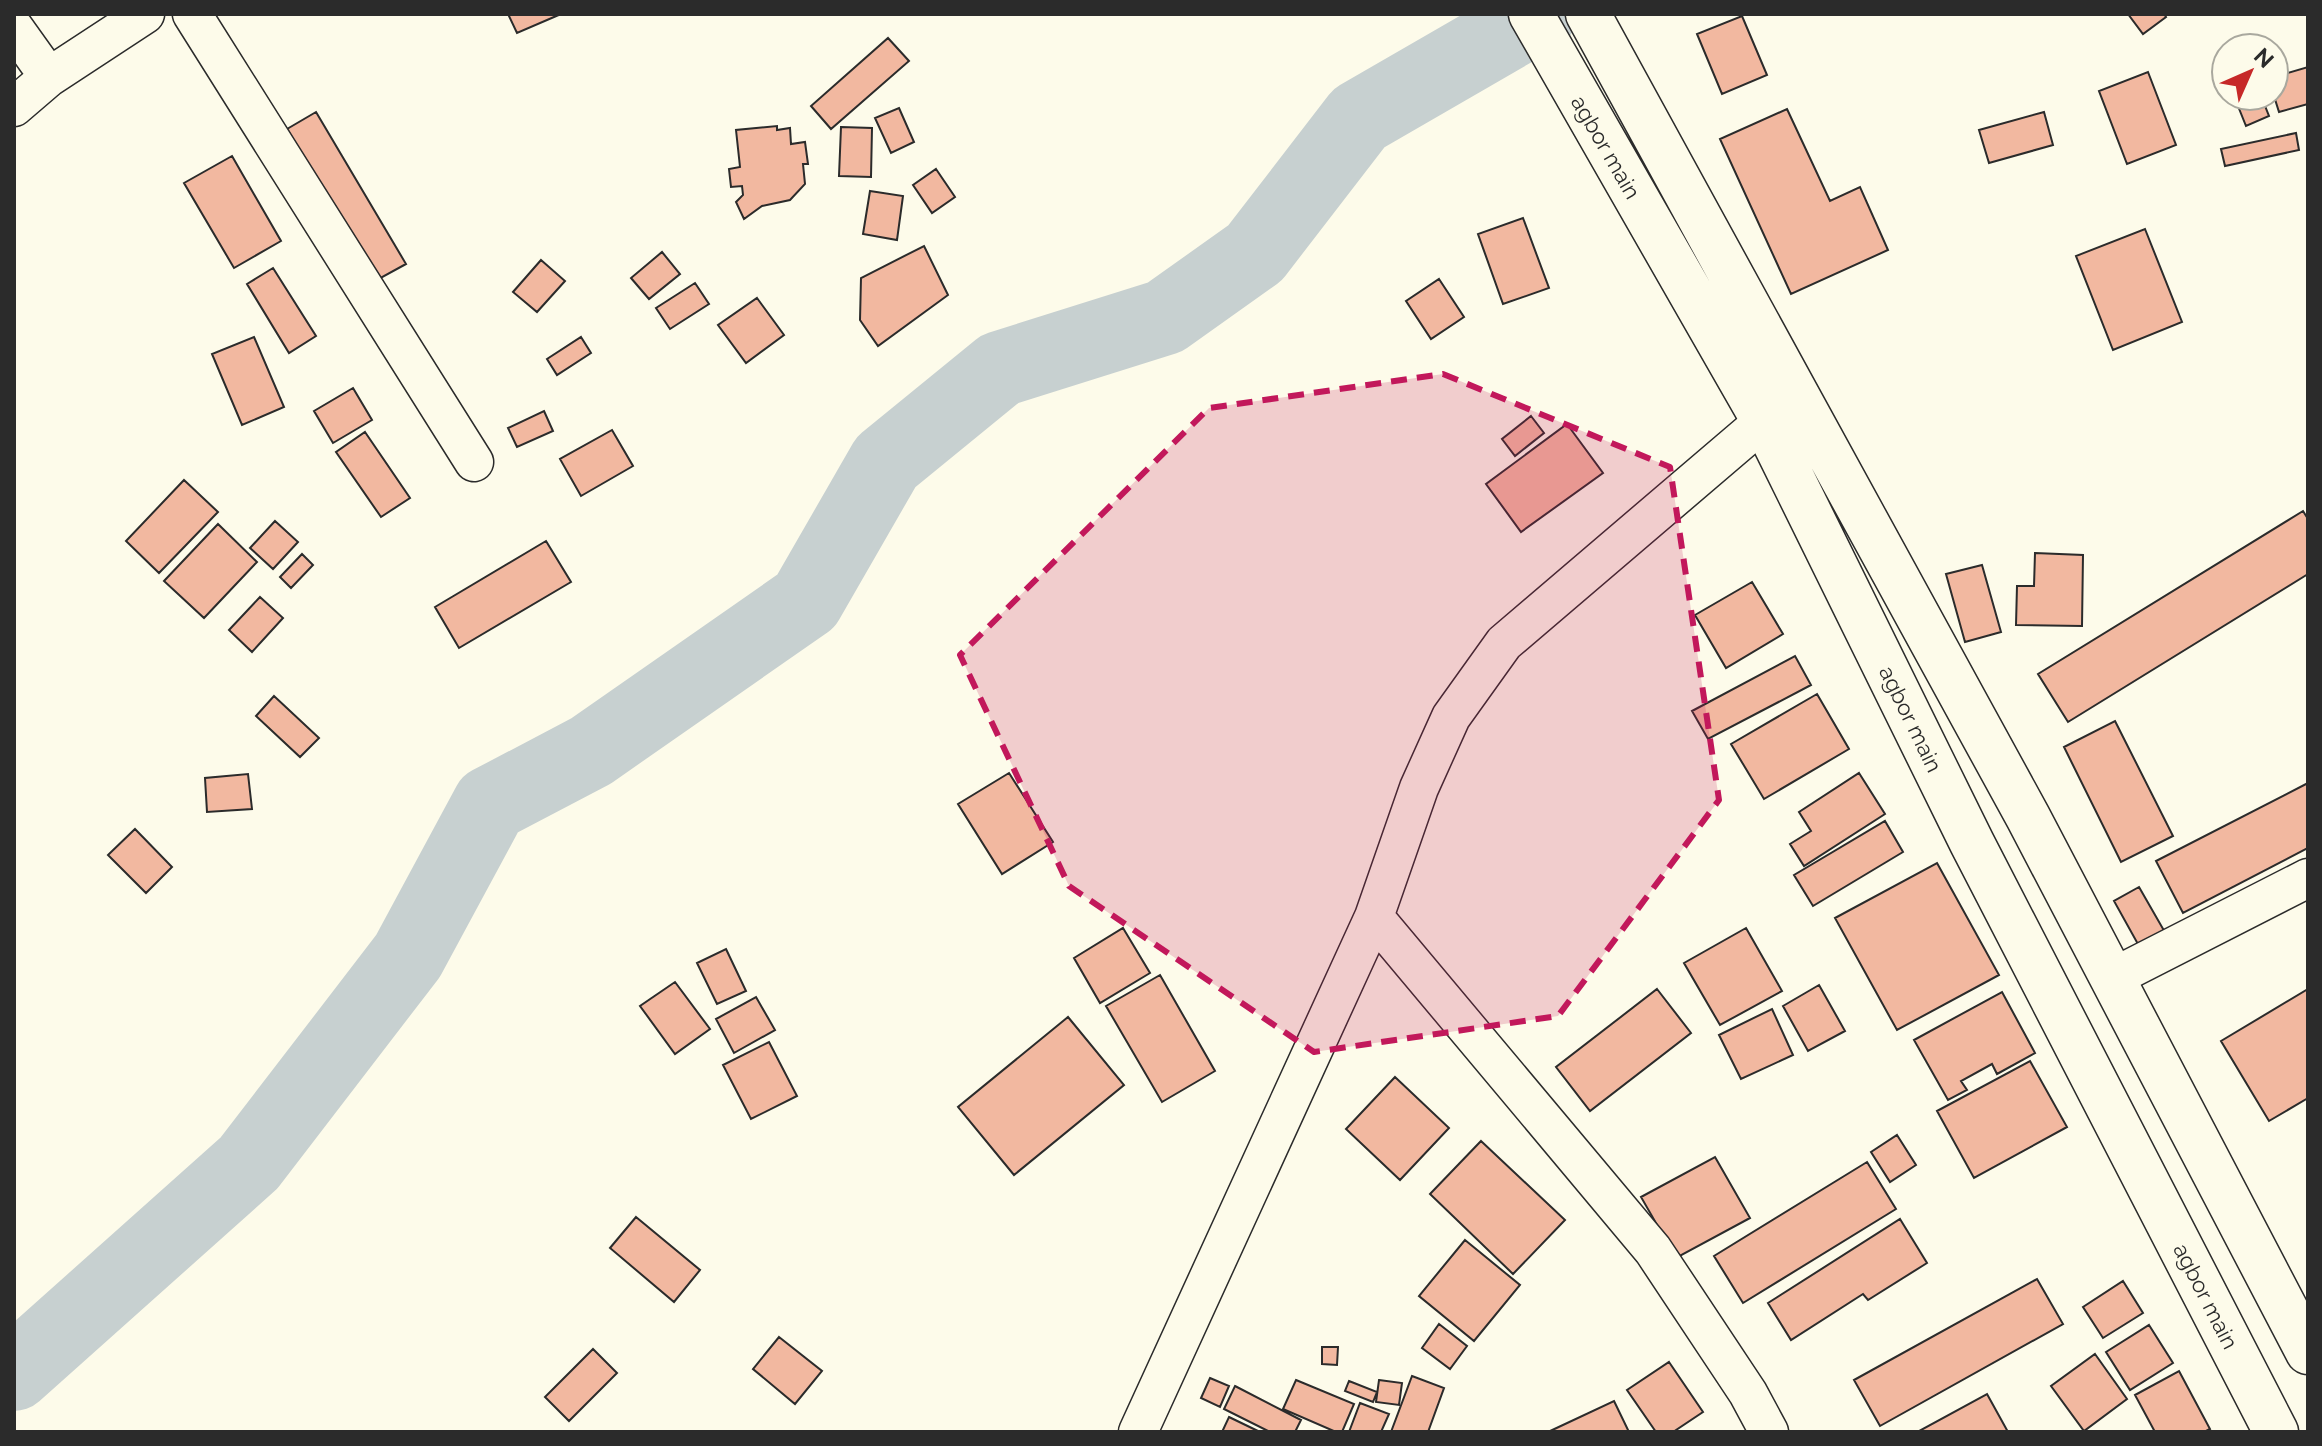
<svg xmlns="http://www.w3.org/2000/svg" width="2322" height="1446" viewBox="0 0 2322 1446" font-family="Raleway,sans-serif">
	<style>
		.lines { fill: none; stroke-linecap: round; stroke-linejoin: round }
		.river { stroke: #c7d0d0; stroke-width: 76 }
		.building { fill: #f2b8a0; stroke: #2b2b2b; stroke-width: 2 }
		.street-casing { stroke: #2b2b2b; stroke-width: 41 }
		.secondary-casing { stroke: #2b2b2b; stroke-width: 47 }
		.street { stroke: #fdfbea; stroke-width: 38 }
		.secondary { stroke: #fdfbea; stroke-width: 44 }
		.marked { fill: #c2185b; fill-opacity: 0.2; stroke: #c2185b; stroke-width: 6; stroke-dasharray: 16 10; stroke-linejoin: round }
		.labels { text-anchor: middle; stroke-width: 6; stroke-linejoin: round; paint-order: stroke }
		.street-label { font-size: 22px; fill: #2b2b2b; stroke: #fdfbea }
	</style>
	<rect width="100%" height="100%" fill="#fdfbea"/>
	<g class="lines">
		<path class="river" d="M 14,1373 L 249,1163 L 408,956 L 490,804 L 591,751 L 806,601 L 886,462 L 1000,369 L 1165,317 L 1255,253 L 1359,118 L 1539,14"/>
	</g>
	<path class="building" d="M 508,14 L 561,14 L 517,33 Z
		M 2128,14 L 2164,14 L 2166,17 L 2143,34 Z
		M 1742,16 L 1767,75 L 1722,94 L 1697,34 Z
		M 888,38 L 909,61 L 831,129 L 811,106 Z
		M 2308,67 L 2308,104 L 2279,112 L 2274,96 L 2274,77 Z
		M 2148,72 L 2176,145 L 2127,164 L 2099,91 Z
		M 2234,96 L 2261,96 L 2269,116 L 2246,126 Z
		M 899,108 L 914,142 L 891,153 L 875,118 Z
		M 1787,109 L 1830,201 L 1860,187 L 1888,250 L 1791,294 L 1720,139 Z
		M 316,112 L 406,264 L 377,280 L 287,129 Z
		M 2044,112 L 2053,145 L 1989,163 L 1979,130 Z
		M 777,126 L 777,130 L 790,128 L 791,144 L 805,142 L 808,164 L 803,164 L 805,184 L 790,200 L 762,206 L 744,219 L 736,202 L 743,195 L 742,186 L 731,187 L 729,169 L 740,167 L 736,130 Z
		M 841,127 L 872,128 L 871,177 L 839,176 Z
		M 2296,133 L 2299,150 L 2225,166 L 2221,149 Z
		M 232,156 L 281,241 L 234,268 L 184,183 Z
		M 936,169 L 955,197 L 932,213 L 913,185 Z
		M 870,191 L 903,196 L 897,240 L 863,234 Z
		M 1523,218 L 1549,288 L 1503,304 L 1478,234 Z
		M 2145,229 L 2182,322 L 2113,350 L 2076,256 Z
		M 924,246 L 948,295 L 878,346 L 860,320 L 861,278 Z
		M 662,252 L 680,274 L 649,299 L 631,278 Z
		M 541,260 L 565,281 L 537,312 L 513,292 Z
		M 273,268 L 316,336 L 289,353 L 247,284 Z
		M 1439,279 L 1464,317 L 1431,339 L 1406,301 Z
		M 695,283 L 709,304 L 670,329 L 656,308 Z
		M 757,298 L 784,335 L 746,363 L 718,325 Z
		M 254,337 L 284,407 L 242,425 L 212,354 Z
		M 581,337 L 591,353 L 557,375 L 547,359 Z
		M 353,388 L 372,420 L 333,443 L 314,411 Z
		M 544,411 L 553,431 L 517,447 L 508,428 Z
		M 1531,416 L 1544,433 L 1515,456 L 1502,439 Z
		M 1567,424 L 1603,473 L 1521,532 L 1486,484 Z
		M 612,430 L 633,466 L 581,496 L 560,459 Z
		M 365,432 L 410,498 L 381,517 L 336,452 Z
		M 184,480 L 218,512 L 159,573 L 126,541 Z
		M 2303,511 L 2308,519 L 2308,574 L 2068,722 L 2038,674 Z
		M 275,521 L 298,542 L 273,569 L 250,548 Z
		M 218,524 L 257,562 L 204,618 L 164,581 Z
		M 546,541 L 571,582 L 459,648 L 435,607 Z
		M 2035,553 L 2083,555 L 2082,626 L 2016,625 L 2017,586 L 2034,586 Z
		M 302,554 L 313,565 L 291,588 L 280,577 Z
		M 1982,565 L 2001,632 L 1965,642 L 1946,574 Z
		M 1752,582 L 1783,634 L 1726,668 L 1695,615 Z
		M 260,597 L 283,618 L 252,652 L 229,630 Z
		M 1795,656 L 1811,685 L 1708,739 L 1692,711 Z
		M 1817,694 L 1849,749 L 1764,799 L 1731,744 Z
		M 274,696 L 319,738 L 300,757 L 256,716 Z
		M 2115,721 L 2173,836 L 2121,862 L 2064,747 Z
		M 1009,773 L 1053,842 L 1002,874 L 958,804 Z
		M 1859,773 L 1885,814 L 1804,866 L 1790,844 L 1811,831 L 1799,812 Z
		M 248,774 L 252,809 L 207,812 L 205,778 Z
		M 2308,783 L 2308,848 L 2183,913 L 2156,861 Z
		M 1885,821 L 1903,852 L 1813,906 L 1794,875 Z
		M 135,829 L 172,867 L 146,893 L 108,855 Z
		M 1937,863 L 1999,975 L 1897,1030 L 1835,918 Z
		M 2139,887 L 2170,941 L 2144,955 L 2114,901 Z
		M 1123,928 L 1150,973 L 1100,1003 L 1074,958 Z
		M 1746,928 L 1782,991 L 1720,1025 L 1684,963 Z
		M 726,949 L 746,991 L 717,1004 L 697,963 Z
		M 1160,975 L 1215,1071 L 1162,1102 L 1106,1006 Z
		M 675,982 L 710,1029 L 675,1054 L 640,1006 Z
		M 1819,985 L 1845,1031 L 1808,1051 L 1783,1006 Z
		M 1657,989 L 1691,1033 L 1590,1111 L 1556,1067 Z
		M 2308,989 L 2308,1098 L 2269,1121 L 2221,1041 Z
		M 2002,992 L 2035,1053 L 1997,1074 L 1992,1064 L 1961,1081 L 1967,1090 L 1948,1100 L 1914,1040 Z
		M 756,997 L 775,1030 L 734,1053 L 716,1019 Z
		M 1772,1009 L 1793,1055 L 1741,1079 L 1719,1035 Z
		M 1068,1017 L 1124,1085 L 1014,1175 L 958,1107 Z
		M 769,1042 L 797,1096 L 751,1119 L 723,1065 Z
		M 2030,1061 L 2067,1127 L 1974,1178 L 1937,1111 Z
		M 1395,1077 L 1449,1128 L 1400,1180 L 1346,1129 Z
		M 1897,1135 L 1916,1165 L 1890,1182 L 1871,1152 Z
		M 1481,1141 L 1565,1220 L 1513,1274 L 1430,1194 Z
		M 1715,1157 L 1750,1218 L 1676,1258 L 1641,1197 Z
		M 1867,1162 L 1896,1209 L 1743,1303 L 1714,1256 Z
		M 636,1217 L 700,1270 L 674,1302 L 610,1248 Z
		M 1900,1219 L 1927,1263 L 1868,1300 L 1863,1294 L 1791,1340 L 1768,1303 Z
		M 1465,1240 L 1520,1285 L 1474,1341 L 1419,1296 Z
		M 2037,1279 L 2063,1324 L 1880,1426 L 1854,1380 Z
		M 2123,1281 L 2143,1313 L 2103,1338 L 2083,1307 Z
		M 1439,1324 L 1467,1346 L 1450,1369 L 1422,1348 Z
		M 2149,1325 L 2173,1363 L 2130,1390 L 2106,1352 Z
		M 779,1337 L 822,1371 L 795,1404 L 753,1369 Z
		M 1322,1347 L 1338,1347 L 1337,1365 L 1322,1364 Z
		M 593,1349 L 617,1373 L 569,1421 L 545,1397 Z
		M 2095,1354 L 2127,1399 L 2084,1431 L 2051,1386 Z
		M 1669,1362 L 1703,1412 L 1673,1432 L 1656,1432 L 1627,1390 Z
		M 2179,1371 L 2210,1429 L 2204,1432 L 2155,1432 L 2135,1395 Z
		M 1412,1376 L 1444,1388 L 1428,1432 L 1391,1432 Z
		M 1210,1378 L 1229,1386 L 1220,1407 L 1201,1398 Z
		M 1296,1380 L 1354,1404 L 1342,1432 L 1336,1432 L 1283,1409 Z
		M 1379,1380 L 1402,1383 L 1399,1405 L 1376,1402 Z
		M 1349,1381 L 1377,1392 L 1373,1402 L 1345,1391 Z
		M 1235,1386 L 1301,1420 L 1295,1432 L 1270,1432 L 1224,1409 Z
		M 1987,1394 L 2008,1432 L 1919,1431 Z
		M 1614,1401 L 1629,1432 L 1548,1432 Z
		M 1360,1403 L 1389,1414 L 1381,1432 L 1349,1432 Z
		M 1229,1417 L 1260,1432 L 1222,1432 Z"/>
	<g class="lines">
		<defs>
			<path id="street" d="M 192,14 L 474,462
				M 14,28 L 49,77
				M 14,107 L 49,77 L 145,14
				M 1374,917 L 1653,1250 L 1748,1393 L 1769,1432
				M 2112,978 L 2308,878
				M 1138,1432 L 1374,917 L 1419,788 L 1451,717 L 1504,643 L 1764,421"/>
			<path id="secondary" d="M 1531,14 L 1764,421 L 1972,843 L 2276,1432
				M 1588,14 L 2028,817 L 2308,1352"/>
		</defs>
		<use href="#street" class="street-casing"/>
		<use href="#secondary" class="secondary-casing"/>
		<use href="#street" class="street"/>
		<use href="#secondary" class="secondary"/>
	</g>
	<path class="marked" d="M 1443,374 L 1670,467 L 1719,800 L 1558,1016 L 1314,1052 L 1069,886 L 960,655 L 1209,408 Z"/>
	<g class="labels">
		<g class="street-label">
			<text transform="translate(1606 147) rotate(60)" y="8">agbor main</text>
			<text transform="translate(1911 719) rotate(64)" y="8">agbor main</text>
			<text transform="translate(2206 1296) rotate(63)" y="8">agbor main</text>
		</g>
	</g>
	<rect width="2322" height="1446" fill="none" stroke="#2b2b2b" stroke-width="32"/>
	<g transform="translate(2250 72) rotate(45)"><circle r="38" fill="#fdfbea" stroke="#a9a89e" stroke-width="2"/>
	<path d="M0-6L14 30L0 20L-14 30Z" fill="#c62828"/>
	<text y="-12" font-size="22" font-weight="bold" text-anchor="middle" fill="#2b2b2b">N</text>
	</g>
</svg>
